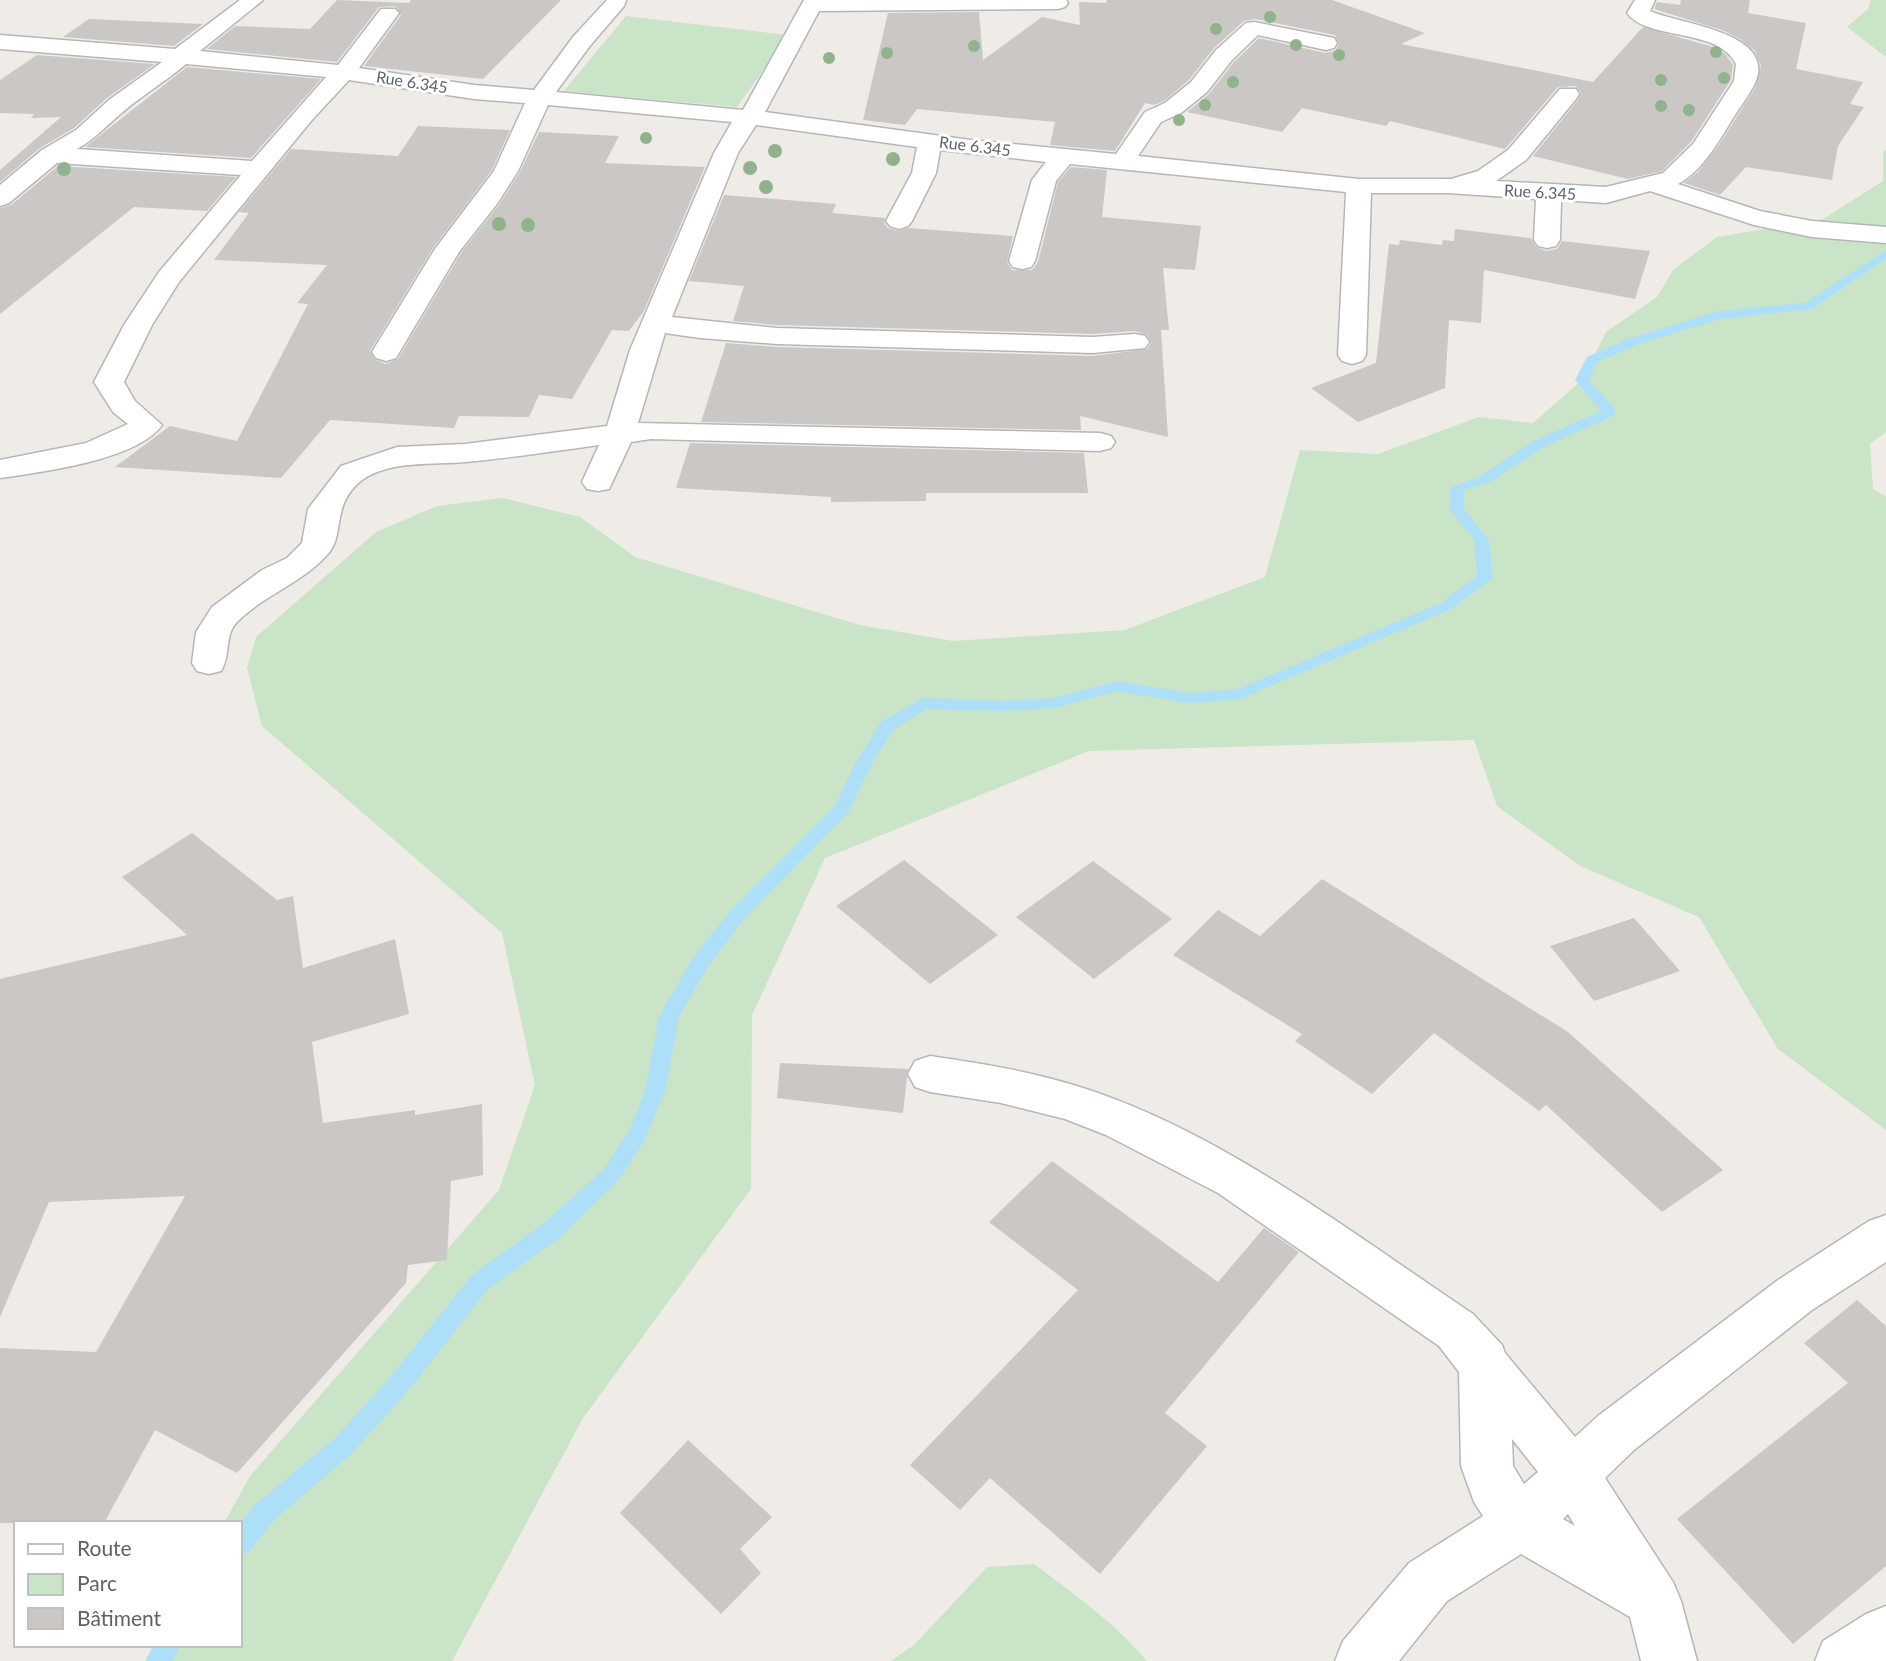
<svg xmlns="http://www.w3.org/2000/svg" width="1886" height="1661" viewBox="0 0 1886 1661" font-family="Lato,sans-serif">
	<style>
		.green { fill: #c9e4c6 }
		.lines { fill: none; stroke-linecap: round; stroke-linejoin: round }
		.stream { fill: #aedff8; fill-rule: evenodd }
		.building { fill: #cbc7c4 }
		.street-casing { stroke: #b4b7ba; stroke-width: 3 }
		.street { fill: #fff; fill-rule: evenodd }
		.tree { fill: #8fb38a }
		.labels { text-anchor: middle; stroke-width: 6; stroke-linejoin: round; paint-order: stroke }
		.far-street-label { font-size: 16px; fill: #5e6266; stroke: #fff }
	</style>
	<rect width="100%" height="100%" fill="#efece7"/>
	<path class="green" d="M 1871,0 L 1886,0 L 1886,57 L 1847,27 L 1868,9 Z
		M 626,16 L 788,35 L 737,107 L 564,91 Z
		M 1886,149 L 1886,432 L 1870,444 L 1873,489 L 1886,497 L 1886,1130 L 1778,1049 L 1699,917 L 1580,866 L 1497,806 L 1474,740 L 1089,751 L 825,858 L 752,1015 L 751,1189 L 583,1418 L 452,1661 L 145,1661 L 154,1645 L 240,1645 L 240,1523 L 224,1523 L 250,1476 L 499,1190 L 535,1085 L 502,933 L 262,726 L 247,668 L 256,637 L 376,532 L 437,506 L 503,498 L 580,517 L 635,557 L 860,625 L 953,641 L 1125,630 L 1265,577 L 1300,450 L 1378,454 L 1479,417 L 1533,423 L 1582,380 L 1606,332 L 1657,297 L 1673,270 L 1717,237 L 1823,219 L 1883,181 L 1883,152 Z
		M 1034,1564 C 1074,1594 1115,1623 1147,1661 L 891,1661 L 914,1645 L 987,1567 Z"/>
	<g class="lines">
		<path class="stream" d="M 1886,250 L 1886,259 L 1812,309 L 1720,319 L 1637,345 L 1597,362 L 1589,380 L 1615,409 L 1615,415 L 1546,446 L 1490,482 L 1464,490 L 1464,509 L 1489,540 L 1493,578 L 1451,609 L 1240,699 L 1188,703 L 1117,691 L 1055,708 L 1007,711 L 926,709 L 893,730 L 871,765 L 848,813 L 743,920 L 707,968 L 679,1017 L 665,1092 L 643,1143 L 618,1181 L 559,1238 L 488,1289 L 409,1390 L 350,1455 L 273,1521 L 249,1552 L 240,1555 L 240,1524 L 255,1505 L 334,1439 L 393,1374 L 472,1275 L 543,1224 L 604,1169 L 628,1133 L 645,1092 L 659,1016 L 693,958 L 731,910 L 835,806 L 855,764 L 881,722 L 923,698 L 1007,701 L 1055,698 L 1117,681 L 1188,693 L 1238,689 L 1441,603 L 1477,576 L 1474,540 L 1450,510 L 1450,488 L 1480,476 L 1536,440 L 1601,411 L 1575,380 L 1587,357 L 1627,339 L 1719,311 L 1805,303 Z
			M 153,1645 L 180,1645 L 172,1661 L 146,1661 Z"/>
	</g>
	<path class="building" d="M 337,0 L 409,3 L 411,0 L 561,0 L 483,79 L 364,66 L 401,15 L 395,6 L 379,7 L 337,62 L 207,49 L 235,26 L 310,29 Z
		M 1107,0 L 1332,0 L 1425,33 L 1401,44 L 1593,82 L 1643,27 L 1713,47 L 1725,54 L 1733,65 L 1731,80 L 1691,142 L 1662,171 L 1628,179 L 1533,156 L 1578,100 L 1581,93 L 1576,86 L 1558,87 L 1505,149 L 1390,121 L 1386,126 L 1302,108 L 1282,132 L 1187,112 L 1209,94 L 1234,62 L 1259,38 L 1325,53 L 1335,51 L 1339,44 L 1335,35 L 1255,19 L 1244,21 L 1214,48 L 1189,80 L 1164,101 L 1154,105 L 1145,103 L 1115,151 L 1050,145 L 1055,122 L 917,109 L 905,125 L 863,120 L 888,13 L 979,12 L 983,60 L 1042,17 L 1080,25 L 1079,2 L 1106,3 Z
		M 1681,0 L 1750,0 L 1748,13 L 1806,23 L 1796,69 L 1863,82 L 1850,104 L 1864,107 L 1838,146 L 1832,180 L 1746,167 L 1720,195 L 1684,183 L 1698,172 L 1719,145 L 1755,88 L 1761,66 L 1755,51 L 1740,39 L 1722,30 L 1654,9 L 1657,2 L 1680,5 Z
		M 89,19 L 203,24 L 174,46 L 63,37 Z
		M 37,55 L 155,64 L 107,98 L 74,128 L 40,148 L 0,182 L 0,170 L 61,117 L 31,118 L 34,114 L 0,113 L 0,80 Z
		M 187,67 L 321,79 L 251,158 L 85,147 Z
		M 418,126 L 510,130 L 492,170 L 433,248 L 370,351 L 374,359 L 385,364 L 398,359 L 461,253 L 499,205 L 520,172 L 539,132 L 619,136 L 605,163 L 705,167 L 644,311 L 629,331 L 612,330 L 572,399 L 539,395 L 529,417 L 459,416 L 454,428 L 330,420 L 281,478 L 115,467 L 170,426 L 237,441 L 308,304 L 297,303 L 327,265 L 214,260 L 249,213 L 239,212 L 291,149 L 398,156 Z
		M 58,166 L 236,177 L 207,211 L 134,207 L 0,314 L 0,208 L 11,205 Z
		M 1071,167 L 1107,170 L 1102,217 L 1201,226 L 1195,270 L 1163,268 L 1169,330 L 1161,330 L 1168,437 L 1080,416 L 1081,430 L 701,422 L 726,343 L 777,347 L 1093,356 L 1147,349 L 1151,343 L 1147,335 L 1135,331 L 1093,334 L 777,325 L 733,321 L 744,286 L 689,281 L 724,195 L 836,204 L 832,213 L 885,218 L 884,223 L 888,228 L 898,231 L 909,228 L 1013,236 L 1007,262 L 1012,270 L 1032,270 L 1038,262 L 1058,182 Z
		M 1455,229 L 1531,238 L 1536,247 L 1546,251 L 1557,249 L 1562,241 L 1650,251 L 1635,299 L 1484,270 L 1481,323 L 1449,320 L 1445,388 L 1358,422 L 1311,388 L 1376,363 L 1389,244 L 1399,245 L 1400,240 L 1442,245 L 1443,240 L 1454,241 Z
		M 690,443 L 1084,453 L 1088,493 L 926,493 L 926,501 L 831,502 L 831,497 L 676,488 Z
		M 192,833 L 277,900 L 293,896 L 303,968 L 395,939 L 409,1014 L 312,1042 L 323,1123 L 415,1110 L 415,1115 L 482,1104 L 483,1175 L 451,1181 L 447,1260 L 408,1265 L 406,1283 L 237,1473 L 155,1430 L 104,1523 L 0,1523 L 0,1348 L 96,1352 L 185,1196 L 49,1202 L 0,1317 L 0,979 L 187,935 L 122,877 Z
		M 904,860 L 998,935 L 930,984 L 836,906 Z
		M 1093,861 L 1172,919 L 1094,979 L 1016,917 Z
		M 1322,879 L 1568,1032 L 1723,1170 L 1662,1212 L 1546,1105 L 1539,1111 L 1434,1033 L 1372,1094 L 1295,1041 L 1302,1034 L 1173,955 L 1218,910 L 1260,936 Z
		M 1634,918 L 1680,971 L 1594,1001 L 1550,946 Z
		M 780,1063 L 908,1069 L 903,1113 L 777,1098 Z
		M 1052,1161 L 1218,1282 L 1264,1228 L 1299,1252 L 1165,1413 L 1207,1446 L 1100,1574 L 990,1478 L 960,1510 L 910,1465 L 1078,1290 L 989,1222 Z
		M 1857,1300 L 1886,1326 L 1886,1566 L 1793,1644 L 1677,1519 L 1848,1383 L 1804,1343 Z
		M 688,1440 L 772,1517 L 740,1549 L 761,1573 L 721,1614 L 620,1513 Z"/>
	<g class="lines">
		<defs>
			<path id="street" d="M 240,0 L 263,0 L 200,51 L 338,65 L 381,9 L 395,9 L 399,13 L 359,68 L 474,85 L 534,90 L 573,37 L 607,0 L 626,0 L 624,6 L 589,47 L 556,92 L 743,110 L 804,0 L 1066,0 L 1068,3 L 1065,7 L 1058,9 L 819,11 L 765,112 L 971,140 L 1116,154 L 1145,112 L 1165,103 L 1191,82 L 1216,50 L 1246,23 L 1254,22 L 1334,38 L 1337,43 L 1334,48 L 1326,50 L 1258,35 L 1232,60 L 1207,92 L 1181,113 L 1161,122 L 1138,156 L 1359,179 L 1451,179 L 1478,171 L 1508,150 L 1560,89 L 1576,89 L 1579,94 L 1576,99 L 1526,160 L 1496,181 L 1606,187 L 1663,173 L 1693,144 L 1734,81 L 1736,64 C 1718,27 1647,41 1627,13 L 1635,0 L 1655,0 L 1650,11 C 1678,24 1778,32 1755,83 C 1750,94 1742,104 1735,115 C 1720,139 1704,170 1678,184 L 1760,211 L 1812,221 L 1886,227 L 1886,243 L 1812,237 L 1754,225 L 1650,191 L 1606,203 L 1561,200 L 1560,240 L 1556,246 L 1547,248 L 1538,246 L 1534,240 L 1536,199 L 1448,193 L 1371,193 L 1366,355 L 1362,361 L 1352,364 L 1342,361 L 1338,355 L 1346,192 L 1070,164 L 1056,181 L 1035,261 L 1031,267 L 1022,269 L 1013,267 L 1009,261 L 1032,180 L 1046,162 L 940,150 L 936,173 L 912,221 L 908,226 L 899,229 L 890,226 L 886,221 L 912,173 L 917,147 L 756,125 L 738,153 L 672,317 L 777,328 L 1093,337 L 1135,334 L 1145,336 L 1149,342 L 1145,348 L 1093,353 L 777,344 L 700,338 L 665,333 L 638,423 L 1100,433 L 1111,436 L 1115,442 L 1111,448 L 1100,451 L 651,439 L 631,442 L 609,489 L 598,491 L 587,489 L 582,482 L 599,445 C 555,451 510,458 466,462 C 434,465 390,460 362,480 C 330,505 346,535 327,555 C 302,583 264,595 237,622 C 224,635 231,656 221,671 L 209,674 L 197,671 L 192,663 L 196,632 L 212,607 L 262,570 L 287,558 L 302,543 L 308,509 L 341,466 L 397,447 L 465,444 L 607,426 L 630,350 L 714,153 L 732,122 L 548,105 L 518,171 L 497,204 L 459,252 L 396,358 L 386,361 L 376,358 L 372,352 L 435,249 L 494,171 L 525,103 L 474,99 L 349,80 L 311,121 L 179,282 L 152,325 L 124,382 L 135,401 L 162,425 C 138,460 41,472 0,478 L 0,460 L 86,443 L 128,424 L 113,412 L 94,382 L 124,325 L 159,272 L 241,175 L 57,163 L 9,203 L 0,206 L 0,185 L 42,150 L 76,130 L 109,100 L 162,62 L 0,49 L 0,35 L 175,49 ZM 186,64 L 326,77 L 252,161 L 77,149 C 95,139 108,124 124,111 C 144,94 166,81 186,64 Z
				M 930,1056 C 977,1063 1024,1070 1070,1084 C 1214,1126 1350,1232 1473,1314 L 1502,1345 L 1505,1353 L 1575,1437 L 1598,1416 L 1778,1280 L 1869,1221 L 1886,1215 L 1886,1262 L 1812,1310 L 1634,1450 L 1605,1478 L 1673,1582 L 1681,1601 L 1697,1661 L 1641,1661 L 1630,1617 L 1521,1554 L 1447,1601 L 1399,1661 L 1335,1661 L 1343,1641 L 1409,1563 L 1483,1516 L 1474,1502 L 1461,1466 L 1459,1372 L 1439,1346 L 1218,1193 L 1106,1135 L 1065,1119 L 1001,1103 L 930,1092 L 915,1087 L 908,1074 L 915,1061 ZM 1512,1439 L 1538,1472 L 1524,1484 L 1513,1466 ZM 1568,1514 L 1575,1526 L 1563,1519 Z
				M 1886,1606 L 1886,1661 L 1815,1661 L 1823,1641 L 1866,1614 Z"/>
		</defs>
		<use href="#street" class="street-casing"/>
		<use href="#street" class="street"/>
	</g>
	<g class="tree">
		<circle cx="1270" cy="17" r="6"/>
		<circle cx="1216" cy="29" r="6"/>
		<circle cx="1296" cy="45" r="6"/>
		<circle cx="974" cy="46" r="6"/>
		<circle cx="1716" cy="52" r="6"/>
		<circle cx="887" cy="53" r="6"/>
		<circle cx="1339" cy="55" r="6"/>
		<circle cx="829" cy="58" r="6"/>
		<circle cx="1724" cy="78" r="6"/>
		<circle cx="1661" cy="80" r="6"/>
		<circle cx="1233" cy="82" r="6"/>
		<circle cx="1205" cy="105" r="6"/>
		<circle cx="1661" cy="106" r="6"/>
		<circle cx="1689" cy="110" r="6"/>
		<circle cx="1179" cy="120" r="6"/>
		<circle cx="646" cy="138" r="6"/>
		<circle cx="775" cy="151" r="7"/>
		<circle cx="893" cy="159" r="7"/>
		<circle cx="750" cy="168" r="7"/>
		<circle cx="64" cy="169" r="7"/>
		<circle cx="766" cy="187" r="7"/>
		<circle cx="499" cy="224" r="7"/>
		<circle cx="528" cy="225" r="7"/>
	</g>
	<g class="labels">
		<g class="far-street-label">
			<text transform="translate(412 82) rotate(9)" y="6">Rue 6.345</text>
			<text transform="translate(975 146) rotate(7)" y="6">Rue 6.345</text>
			<text transform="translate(1540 192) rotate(3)" y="6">Rue 6.345</text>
		</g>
	</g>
	<rect x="14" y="1521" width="228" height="126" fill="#ffffff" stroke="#bfc0c2" stroke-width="2"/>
	<rect x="28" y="1544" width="35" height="10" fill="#ffffff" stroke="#bfc0c2" stroke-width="2"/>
	<text x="77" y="1556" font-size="21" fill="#5e6266">Route</text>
	<rect x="28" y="1574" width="35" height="21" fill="#c9e4c6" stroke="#bfc0c2" stroke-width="2"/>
	<text x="77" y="1591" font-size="21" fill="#5e6266">Parc</text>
	<rect x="28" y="1608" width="35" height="21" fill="#cbc7c4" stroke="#bfc0c2" stroke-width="2"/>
	<text x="77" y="1626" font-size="21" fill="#5e6266">Bâtiment</text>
</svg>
